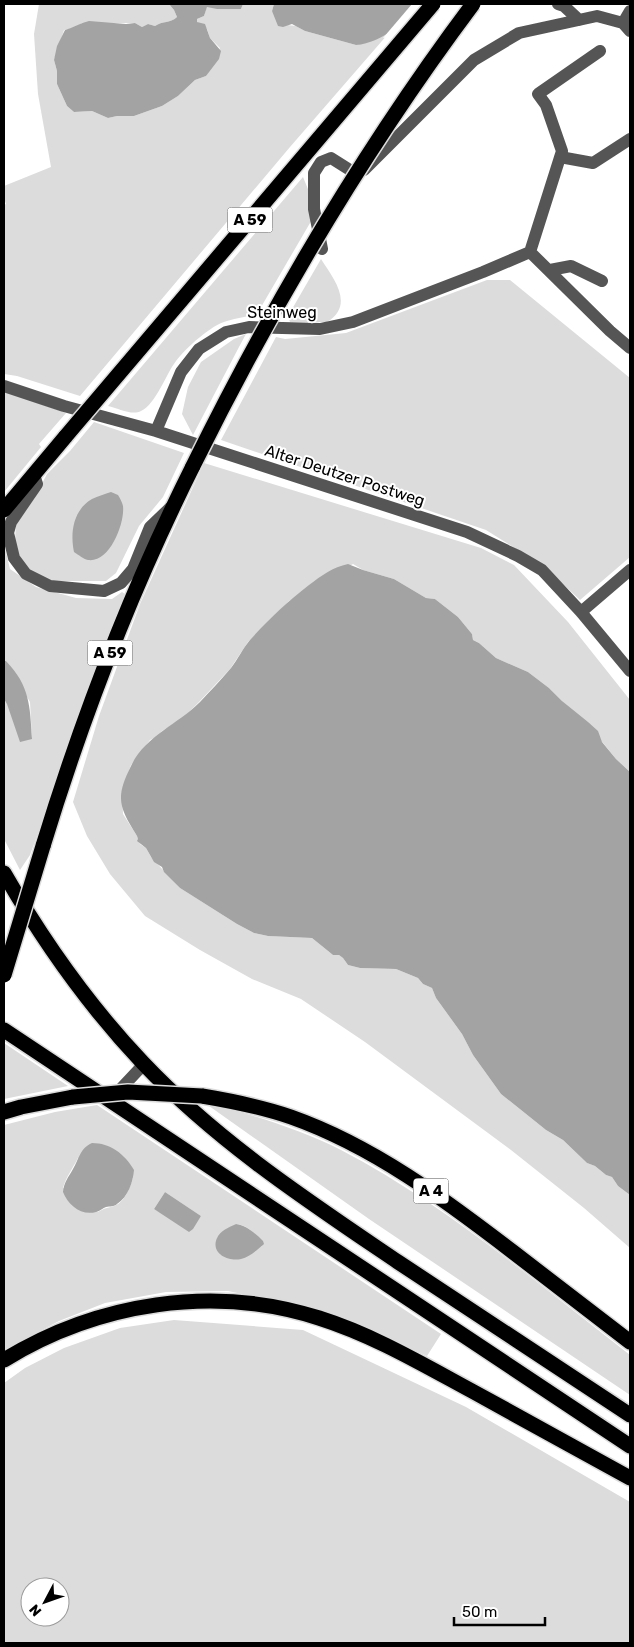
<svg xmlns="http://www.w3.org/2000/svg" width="634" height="1647" viewBox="0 0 634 1647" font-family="Rubik,sans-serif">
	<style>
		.green { fill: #dcdcdc; fill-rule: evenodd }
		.water { fill: #a3a3a3 }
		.pier { fill: #fff }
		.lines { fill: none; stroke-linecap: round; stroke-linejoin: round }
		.highway-casing { stroke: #dbdbdb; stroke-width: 18 }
		.minor { stroke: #555; stroke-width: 12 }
		.highway { stroke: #000; stroke-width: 15 }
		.highway-bridge-casing { stroke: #dbdbdb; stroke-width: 18; stroke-linecap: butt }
		.highway-bridge { stroke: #000; stroke-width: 15 }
		.labels { text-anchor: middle; stroke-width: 4; stroke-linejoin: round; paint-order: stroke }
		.shield { fill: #fff; stroke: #4c4c4c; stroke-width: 1 }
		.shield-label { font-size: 15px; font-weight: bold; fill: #000 }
		.street-label { font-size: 16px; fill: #000; stroke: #fff }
	</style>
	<rect width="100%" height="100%" fill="#fff"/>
	<path class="green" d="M 39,4 L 169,4 L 174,10 L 177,17 C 171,23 162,21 155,26 L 148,24 L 142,27 L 135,23 L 82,23 L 78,27 L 64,30 L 54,60 L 57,71 L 57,84 L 67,106 L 74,112 L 92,111 L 108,118 L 117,116 L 134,116 L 162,106 L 178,96 L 195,80 L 206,76 L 220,48 L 210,38 L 207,29 L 197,22 L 197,19 L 204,16 L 207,6 L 241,9 L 243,4 L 274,4 L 272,11 L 287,25 L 296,26 L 305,31 L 356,45 L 388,34 L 290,147 L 80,396 L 17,376 L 4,374 L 4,205 L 6,204 L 4,198 L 4,186 L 51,167 L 38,94 L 34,34 Z
		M 303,177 L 317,211 L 257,314 C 247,317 237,318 227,321 C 211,325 186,348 176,361 C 166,374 156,404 141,411 C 132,416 118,408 108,406 Z
		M 321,259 C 334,279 355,305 327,322 L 290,322 L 288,316 Z
		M 487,280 L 510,280 L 630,378 L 630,557 L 580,600 L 544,566 L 486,530 L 221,440 L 276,337 L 285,339 L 346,333 Z
		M 246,334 L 239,347 L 193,435 L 182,414 L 188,387 L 201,362 L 234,339 Z
		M 4,391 L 66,413 L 39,444 L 41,447 L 4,492 Z
		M 94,422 L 184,453 L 163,497 L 139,526 L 116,573 L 106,581 L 51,581 L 33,573 L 20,558 L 15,541 L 16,522 L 34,499 L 47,474 L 70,451 Z
		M 204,463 L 481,548 L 514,565 L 568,622 L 630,700 L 630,772 L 616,759 L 604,744 L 549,688 L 528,672 L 496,658 L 479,643 L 473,640 L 472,634 L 458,617 L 435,599 L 426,598 L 394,579 L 363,570 L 353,564 L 289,601 L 248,642 L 230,669 L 199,702 L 183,718 L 162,731 L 158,736 L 150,740 L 131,765 L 122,790 L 123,814 L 137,836 L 140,844 L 146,848 L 151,857 L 180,888 L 237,924 L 254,933 L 268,936 L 312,938 L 333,955 L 339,955 L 343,958 L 348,965 L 360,968 L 396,969 L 418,978 L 423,984 L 432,988 L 436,998 L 462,1034 L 473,1055 L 501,1094 L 546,1130 L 563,1140 L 587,1163 L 595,1166 L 606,1175 L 612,1177 L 618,1186 L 630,1195 L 630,1248 L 584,1208 L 511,1150 L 365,1042 L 301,999 L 252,979 L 200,950 L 145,916 L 110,874 L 87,836 L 73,802 L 99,716 L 140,604 Z
		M 4,544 L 10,569 L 36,587 L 76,598 L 112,599 L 122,592 L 125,594 L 30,855 L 20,870 L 4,839 L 4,699 L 32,738 L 30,702 L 6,661 L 4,661 Z
		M 4,1043 L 68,1086 L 4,1099 Z
		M 202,1101 C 249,1114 297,1128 341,1150 C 446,1205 537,1283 630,1355 L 630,1395 L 369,1219 Z
		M 97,1105 L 441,1334 L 427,1356 L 374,1331 L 285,1303 L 228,1291 L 166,1292 L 105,1303 L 59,1321 L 4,1350 L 4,1125 L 55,1112 ZM 78,1158 L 133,1178 C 130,1188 124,1203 114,1206 C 108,1208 104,1208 98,1212 L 63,1188 C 66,1177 73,1168 78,1158 ZM 165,1192 L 201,1216 L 192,1228 L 154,1209 ZM 236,1224 C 248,1225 258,1235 262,1246 L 258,1248 L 217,1238 L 225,1230 Z
		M 174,1320 L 303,1330 L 466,1407 L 630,1502 L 630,1643 L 4,1643 L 4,1383 L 25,1368 L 64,1348 L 120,1328 ZM 30,1587 L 60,1587 L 60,1617 L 30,1617 Z"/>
	<path class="water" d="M 169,4 L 243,4 L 241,9 L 217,9 L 207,7 L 204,16 L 197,19 L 197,22 L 205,24 L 210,38 L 221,51 L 219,59 L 206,76 L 195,80 L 178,96 L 162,106 L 134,116 L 117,116 L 108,118 L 92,111 L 74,112 L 67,106 L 57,84 L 57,71 L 54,60 L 57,46 L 65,30 C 73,28 80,23 89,21 L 126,24 L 135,23 L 142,27 L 148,24 L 155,26 C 162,21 171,23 177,17 L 174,10 Z
		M 274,4 L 426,4 C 406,20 383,43 356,45 L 305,31 L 292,24 L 283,27 L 278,26 L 272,11 Z
		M 111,492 L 118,495 C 120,498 122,502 123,506 C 125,523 110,563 88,560 C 83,559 79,555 74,552 C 70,533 73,510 92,499 C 98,496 105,494 111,492 Z
		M 348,564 L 363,570 L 394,579 L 426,598 L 435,599 L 458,617 L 472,634 L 473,640 L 479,643 L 496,658 L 528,672 L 549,688 L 562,701 L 588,722 L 598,731 L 602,742 L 616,759 L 630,772 L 630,1195 L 618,1186 L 612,1177 L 606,1175 L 595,1166 L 587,1163 L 563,1140 L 546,1130 L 501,1094 L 473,1055 L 462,1034 L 436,998 L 432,988 L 423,984 L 418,978 L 396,969 L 360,968 L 348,965 L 343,958 L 339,955 L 333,955 L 312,938 L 268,936 L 254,933 L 237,924 L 180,888 L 164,872 L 162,867 L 154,862 L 146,848 L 137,841 L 138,839 L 137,836 C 119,807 115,798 131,766 C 145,736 177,725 200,702 C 210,691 221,680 231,668 C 238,659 243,648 250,640 C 268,620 287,602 309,585 C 321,576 333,567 348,564 Z
		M 4,661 L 6,661 C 30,686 30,706 32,739 L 20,742 L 7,704 L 4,699 Z
		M 92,1143 C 110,1143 125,1154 134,1170 C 133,1182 128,1197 117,1204 C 114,1207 110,1206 106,1207 C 103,1208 100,1211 96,1212 C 81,1216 68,1205 63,1192 C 64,1182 68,1178 73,1169 C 79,1159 80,1148 92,1143 Z
		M 165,1192 L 201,1216 L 193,1229 L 189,1232 L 154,1209 Z
		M 236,1224 C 246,1225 256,1234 263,1241 L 264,1244 C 258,1249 250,1257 241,1259 C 229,1262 210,1254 217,1238 C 220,1231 229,1227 236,1224 Z"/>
	<path class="pier" d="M 412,4 L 429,4 L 408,26 L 389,37 L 383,38 Z"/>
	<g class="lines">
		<defs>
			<path id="highway" d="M 4,510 L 66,436
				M 43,846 C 83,715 132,588 193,466
				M 4,873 C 43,941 88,1005 143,1063 C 218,1142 308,1201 398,1262 C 476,1313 553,1364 630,1415
				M 4,1030 L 630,1446
				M 202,1096 C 232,1101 262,1107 291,1117 C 373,1146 444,1199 513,1252 C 552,1282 591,1312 630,1342
				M 4,1112 L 21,1107 L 73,1097
				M 4,1360 C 97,1303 213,1284 319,1318 C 373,1335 422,1364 472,1391 C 525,1420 578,1449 630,1478"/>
		</defs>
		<use href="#highway" class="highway-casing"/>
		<path class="minor" d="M 558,4 L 564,6 L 579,20
			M 630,11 L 623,23 L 630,31
			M 560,157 L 593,163 L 630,139
			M 322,249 L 314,209 L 314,173 L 321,162 L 331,158 L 350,170 L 364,170 L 474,60 L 519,33 L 597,16 L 623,23
			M 530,252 L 610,331 L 630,348
			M 550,270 L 571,266 L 602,281
			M 4,386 L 64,406 L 156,431 L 467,532 L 518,556 L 542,570 L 581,612 L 630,671
			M 156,431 L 181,372 L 199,349 L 226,332 L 249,327 L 320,329 L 353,322 L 483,272 L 530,252 L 562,151 L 546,105 L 538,94 L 600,51
			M 34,475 L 37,484 L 11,522 L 8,533 L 14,558 L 26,574 L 50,586 L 104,591 L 121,583 L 133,569 L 150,527 L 171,507
			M 581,612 L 630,570
			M 113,1097 L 144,1064"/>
		<use href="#highway" class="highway"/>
		<defs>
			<path id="highway-bridge" d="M 66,436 L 433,4
				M 193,466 C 273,304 365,148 473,4
				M 4,975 L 43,846
				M 73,1097 L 128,1092 L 202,1096"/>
		</defs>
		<use href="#highway-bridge" class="highway-bridge-casing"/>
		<use href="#highway-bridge" class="highway-bridge"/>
	</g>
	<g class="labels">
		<g class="shield">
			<rect x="227.5" y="207.5" width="45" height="25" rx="4"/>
			<rect x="87.5" y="640.5" width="45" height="25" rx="4"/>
			<rect x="413.5" y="1178.5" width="35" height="25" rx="4"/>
		</g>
		<g class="shield-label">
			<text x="250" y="225">A 59</text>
			<text x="110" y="658">A 59</text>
			<text x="431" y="1196">A 4</text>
		</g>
		<g class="street-label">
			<text x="282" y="318">Steinweg</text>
			<text transform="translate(345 475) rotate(18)" y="6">Alter Deutzer Postweg</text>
		</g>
	</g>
	<rect width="634" height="1647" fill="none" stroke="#000000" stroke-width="10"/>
	<g transform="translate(45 1602) rotate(229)"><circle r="24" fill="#ffffff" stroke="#999999"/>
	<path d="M0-4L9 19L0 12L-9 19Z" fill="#000000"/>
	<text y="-8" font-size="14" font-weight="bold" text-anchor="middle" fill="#000000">N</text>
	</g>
	<path d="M454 1617v8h91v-8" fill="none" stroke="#000000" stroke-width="2.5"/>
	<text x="462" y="1617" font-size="15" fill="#000000" stroke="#ffffff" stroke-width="4" paint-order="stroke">50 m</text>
</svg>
